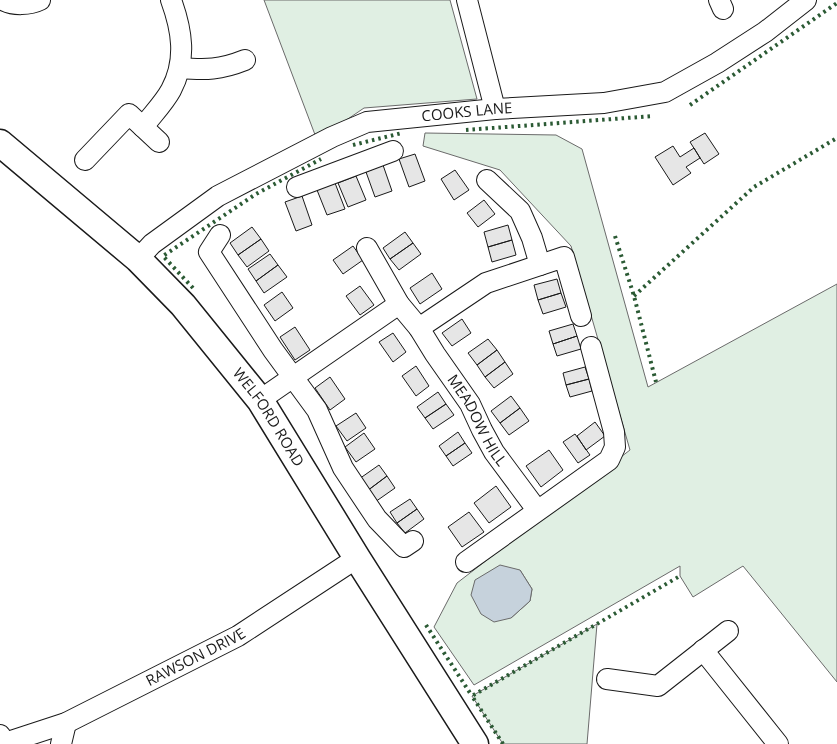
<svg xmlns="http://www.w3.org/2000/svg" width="837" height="744" viewBox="0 0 837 744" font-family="'Open Sans',sans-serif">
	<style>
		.green { fill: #e0efe3; stroke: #6a6a6a; fill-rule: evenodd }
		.water { fill: #c6d2dc; stroke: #6a6a6a }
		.building { fill: #e6e6e6; stroke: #1a1a1a }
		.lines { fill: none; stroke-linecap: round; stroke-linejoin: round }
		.minor-casing { stroke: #1a1a1a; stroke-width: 22 }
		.major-casing { stroke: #1a1a1a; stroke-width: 29 }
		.minor { stroke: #fff; stroke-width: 20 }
		.major { stroke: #fff; stroke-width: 26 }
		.hedge { stroke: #2b5a34; stroke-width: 4; stroke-dasharray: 2.5 4; stroke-linecap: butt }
		.labels { text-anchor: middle; stroke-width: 4; stroke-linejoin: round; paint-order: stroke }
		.street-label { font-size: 15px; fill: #1a1a1a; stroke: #fff }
	</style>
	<rect width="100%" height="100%" fill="#fff"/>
	<path class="green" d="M 264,0 L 450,0 L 477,99 L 364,108 L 317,140 Z
		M 425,133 L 556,135 L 582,149 L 648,387 L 837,284 L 837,682 L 743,566 L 693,597 L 680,576 L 680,566 L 474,685 L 434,627 L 457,583 L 630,450 L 571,246 L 500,170 L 423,146 ZM 520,570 L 532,589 L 530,601 L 511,618 Z
		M 597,624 L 587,744 L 503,744 L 472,696 Z"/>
	<path class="water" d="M 500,565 L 520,570 L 532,589 L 530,601 L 511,618 L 494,622 L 481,614 L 471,595 L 475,580 Z"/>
	<path class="building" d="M 705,133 L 719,154 L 704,164 L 690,142 Z
		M 673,146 L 680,157 L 694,148 L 700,158 L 686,167 L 691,173 L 673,185 L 655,157 Z
		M 415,154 L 425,181 L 409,187 L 399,159 Z
		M 383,165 L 392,191 L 375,197 L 366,172 Z
		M 455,170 L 469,190 L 454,200 L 441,179 Z
		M 356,176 L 366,200 L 348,207 L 338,183 Z
		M 335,183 L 345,209 L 327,215 L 317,190 Z
		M 302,196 L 312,225 L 296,231 L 285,202 Z
		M 484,200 L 495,214 L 478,227 L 467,213 Z
		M 508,225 L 512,240 L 488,247 L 484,232 Z
		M 252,227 L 261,239 L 238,255 L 230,243 Z
		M 405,232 L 413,243 L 390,259 L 383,248 Z
		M 261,239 L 269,251 L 247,267 L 238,255 Z
		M 512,240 L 516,255 L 492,262 L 488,247 Z
		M 413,243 L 421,254 L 399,270 L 390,259 Z
		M 353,246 L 363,260 L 343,274 L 333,260 Z
		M 270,254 L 278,265 L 256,281 L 248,269 Z
		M 278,265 L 287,277 L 264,293 L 256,281 Z
		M 432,273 L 442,289 L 420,304 L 410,288 Z
		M 557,279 L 561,293 L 538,300 L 534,285 Z
		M 360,286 L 374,305 L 360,315 L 346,296 Z
		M 282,292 L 293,308 L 275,321 L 264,305 Z
		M 561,293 L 566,307 L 543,314 L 538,300 Z
		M 462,319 L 471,333 L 452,346 L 442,333 Z
		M 573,324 L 577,336 L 553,344 L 549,331 Z
		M 295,327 L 310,350 L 295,360 L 280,337 Z
		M 393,333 L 406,352 L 393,362 L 379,342 Z
		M 577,336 L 581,349 L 557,356 L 553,344 Z
		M 488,339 L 497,350 L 477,365 L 468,353 Z
		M 497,350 L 505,362 L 485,377 L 477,365 Z
		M 505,362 L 513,374 L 494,388 L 485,377 Z
		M 416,366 L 429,386 L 416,396 L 402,376 Z
		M 585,367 L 589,379 L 566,385 L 563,373 Z
		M 330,377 L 345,399 L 330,410 L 315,388 Z
		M 589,379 L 592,391 L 570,397 L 566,385 Z
		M 438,392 L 446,404 L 425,418 L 417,407 Z
		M 511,396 L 520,408 L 500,423 L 491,411 Z
		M 446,404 L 454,415 L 433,429 L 425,418 Z
		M 520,408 L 529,421 L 509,435 L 500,423 Z
		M 356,413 L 366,428 L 347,441 L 336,426 Z
		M 595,422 L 605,436 L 586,450 L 577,436 Z
		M 458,432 L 465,443 L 446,456 L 439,446 Z
		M 364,433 L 375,449 L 356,462 L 345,447 Z
		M 575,434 L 590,455 L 578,463 L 563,442 Z
		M 465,443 L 472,453 L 453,466 L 446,456 Z
		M 549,450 L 563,470 L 541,487 L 526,466 Z
		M 379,465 L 387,476 L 367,491 L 359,479 Z
		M 387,476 L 395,488 L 375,502 L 367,491 Z
		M 496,486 L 511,507 L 489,523 L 474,503 Z
		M 410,499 L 417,509 L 397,523 L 390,512 Z
		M 417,509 L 424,519 L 405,533 L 397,523 Z
		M 469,512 L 484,532 L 462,547 L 448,527 Z"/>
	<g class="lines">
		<defs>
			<g id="minor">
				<path d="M 3,0 C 13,6 30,5 40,0"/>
				<path d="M 467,0 L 495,109"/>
				<path d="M 719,0 L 723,9"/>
				<path d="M 180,68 C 206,70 220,70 245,60"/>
				<path d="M 143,127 C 152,115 164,103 171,90 C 187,60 182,30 171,0"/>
				<path d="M 85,160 L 129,114 L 159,142"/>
				<path d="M 487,180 L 520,211 L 532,238 L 540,265"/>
				<path d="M 297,187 L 393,151"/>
				<path d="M 220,235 L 209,252 L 273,350 L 317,410 L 343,468 L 377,519 L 404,547 L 413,541"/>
				<path id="s1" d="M 367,248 L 399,304 L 419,328 L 435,354 L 470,404 L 482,430 L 494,452 L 537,510"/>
				<path id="s2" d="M 138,259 L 152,244 L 218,196 L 332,137 L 367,122 L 495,109 L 604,103 L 665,92 L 717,63 L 765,32 L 806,0"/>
				<path d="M 419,328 L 486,283 L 564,257 L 581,316"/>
				<path d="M 260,400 L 399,304"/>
				<path d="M 466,562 L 609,460 L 615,447 L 614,432 L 591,347"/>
				<path d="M 703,650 L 778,744"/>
				<path d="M 607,679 L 658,686 L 728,631"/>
				<path id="s3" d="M 0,735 L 5,743 L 66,723 L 238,636 L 357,558"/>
				<path d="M 61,744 L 66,723"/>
			</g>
			<g id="major">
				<path id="s4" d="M 0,143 L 138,259 L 183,305 L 260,400 L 357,558 L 475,744"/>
			</g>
		</defs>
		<use href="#minor" class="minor-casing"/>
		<use href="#major" class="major-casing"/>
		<use href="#minor" class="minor"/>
		<use href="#major" class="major"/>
		<path class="hedge" d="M 690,105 L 837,3
			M 466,130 L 653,116
			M 353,145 L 402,133
			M 615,236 L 634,296 L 656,382
			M 193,288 L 163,256 L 256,194 L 321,159
			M 634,296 L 754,187 L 837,138
			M 426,625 L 472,696
			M 503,744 L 472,696 L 680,576"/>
	</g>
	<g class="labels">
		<g class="street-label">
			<text dy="5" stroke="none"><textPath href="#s2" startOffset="369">COOKS LANE</textPath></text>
			<text dy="5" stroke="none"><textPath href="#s4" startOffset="386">WELFORD ROAD</textPath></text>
			<text dy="5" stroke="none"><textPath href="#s1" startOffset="205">MEADOW HILL</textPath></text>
			<text dy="5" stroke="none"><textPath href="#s3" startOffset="219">RAWSON DRIVE</textPath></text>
		</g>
	</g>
</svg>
